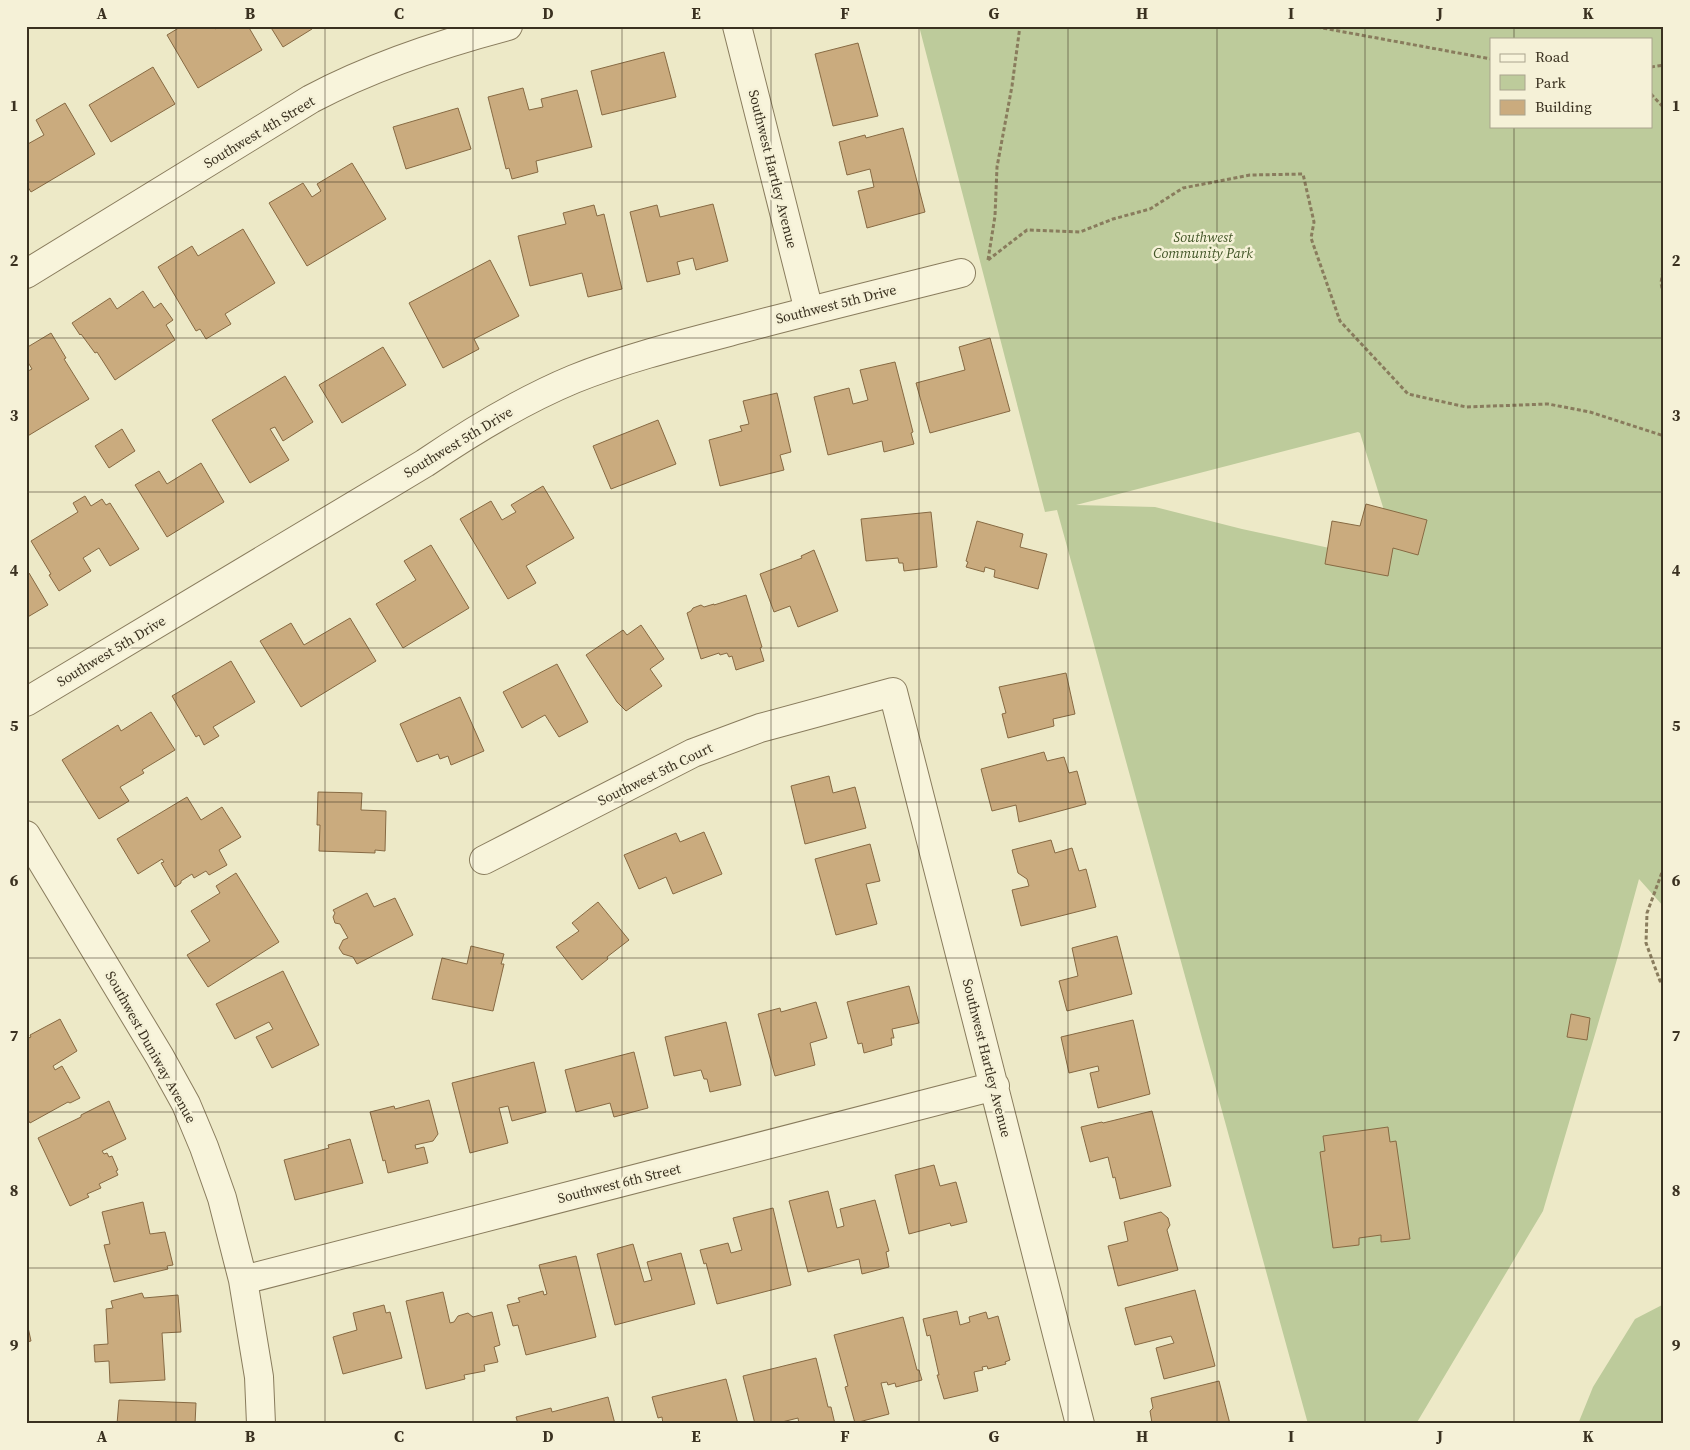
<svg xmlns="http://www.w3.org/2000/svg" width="1690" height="1450" viewBox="0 0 1690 1450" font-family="'Source Serif 4',serif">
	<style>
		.green { fill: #bdcb9b; fill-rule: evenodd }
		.building { fill: #caab7e; stroke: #876a43 }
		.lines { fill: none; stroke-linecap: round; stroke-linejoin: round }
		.street-casing { stroke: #897c5d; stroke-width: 30 }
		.path { stroke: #897c5d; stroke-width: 3; stroke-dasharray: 4 2.5; stroke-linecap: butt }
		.street { stroke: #f8f4db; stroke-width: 28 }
		.grid { fill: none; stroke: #3a3120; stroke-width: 1; stroke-opacity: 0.55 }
		.labels { text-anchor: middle; stroke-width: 5; stroke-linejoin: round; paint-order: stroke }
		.street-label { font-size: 14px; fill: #3a3120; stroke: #f5f1d7 }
		.park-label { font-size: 14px; font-style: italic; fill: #425527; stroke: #f5f1d7 }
		.neatline { fill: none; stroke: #3a3120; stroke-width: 2 }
		.grid-label { font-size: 16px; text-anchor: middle; font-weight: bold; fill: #3a3120 }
	</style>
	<rect width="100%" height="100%" fill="#ede9c7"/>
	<path class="green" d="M 919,26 L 1664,26 L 1664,907 L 1639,879 L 1618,956 L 1543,1211 L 1416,1424 L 1308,1424 L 1057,510 L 1045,512 ZM 1491,39 L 1651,39 L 1651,126 L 1491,126 ZM 1358,432 L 1360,433 L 1387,520 L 1343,551 L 1242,529 L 1155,507 L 1076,505 Z
		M 1664,1304 L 1664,1424 L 1578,1424 L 1593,1387 L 1635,1319 Z"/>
	<path class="building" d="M 182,26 L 213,26 L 215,29 L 220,26 L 248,26 L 262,50 L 198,88 L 167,35 Z
		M 270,26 L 311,26 L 312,29 L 283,47 Z
		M 858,43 L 878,116 L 833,126 L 815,54 Z
		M 664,52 L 676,97 L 602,115 L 591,71 Z
		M 153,67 L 175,104 L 111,142 L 89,105 Z
		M 523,88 L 529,110 L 543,107 L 541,99 L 577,90 L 592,147 L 536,161 L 538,172 L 512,179 L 509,168 L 506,169 L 488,97 Z
		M 65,103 L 95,154 L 31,192 L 26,184 L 26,145 L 44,135 L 36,120 Z
		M 458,108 L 471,149 L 406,169 L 393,127 Z
		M 903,128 L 925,212 L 867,228 L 858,191 L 874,187 L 870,169 L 847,175 L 839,142 L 865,135 L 866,138 Z
		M 352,163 L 386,219 L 307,266 L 269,203 L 303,183 L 312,197 L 321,191 L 317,184 Z
		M 713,204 L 728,261 L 696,270 L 693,258 L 677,262 L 680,274 L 647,282 L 630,212 L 657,205 L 660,217 Z
		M 594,205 L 597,216 L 604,214 L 622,289 L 588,297 L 582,273 L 530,286 L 518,236 L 566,224 L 563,213 Z
		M 243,229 L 275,283 L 225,314 L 231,324 L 206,339 L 200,329 L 196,331 L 158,267 L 192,246 L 198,256 Z
		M 490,260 L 519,316 L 474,339 L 479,349 L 443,368 L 409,303 Z
		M 143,291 L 154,308 L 161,303 L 173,320 L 166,325 L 175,340 L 115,380 L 97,352 L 95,353 L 81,334 L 80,335 L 72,323 L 110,298 L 117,309 Z
		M 51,333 L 66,358 L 64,359 L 89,399 L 26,437 L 26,372 L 32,369 L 26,359 L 26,348 Z
		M 990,338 L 1010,411 L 930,433 L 916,383 L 965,370 L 959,347 Z
		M 383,347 L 406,385 L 342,423 L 319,385 Z
		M 895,362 L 913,432 L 911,433 L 914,444 L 884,452 L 882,441 L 828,455 L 814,397 L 849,388 L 853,404 L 868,400 L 860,370 Z
		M 285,376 L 313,422 L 283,441 L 275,427 L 270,429 L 289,460 L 250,483 L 212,420 Z
		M 777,393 L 791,452 L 780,455 L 784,470 L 720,486 L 709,440 L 742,431 L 740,426 L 749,424 L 743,401 Z
		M 658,420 L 676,464 L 611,489 L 593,446 Z
		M 122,429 L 135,451 L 109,468 L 95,446 Z
		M 201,463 L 224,502 L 167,537 L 135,485 L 159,471 L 167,484 Z
		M 543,486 L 574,538 L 526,566 L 536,583 L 508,599 L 460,519 L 491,501 L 502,520 L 516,512 L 511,505 Z
		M 85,496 L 91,506 L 102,499 L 106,505 L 110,503 L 139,549 L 110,566 L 99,548 L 83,558 L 91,571 L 59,591 L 49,575 L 51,574 L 31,541 L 78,512 L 73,503 Z
		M 1366,504 L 1427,520 L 1418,555 L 1393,548 L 1388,576 L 1325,564 L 1332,521 L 1360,526 Z
		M 931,512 L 937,567 L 904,571 L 903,563 L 899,563 L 898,558 L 866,561 L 861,519 Z
		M 977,521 L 1023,534 L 1020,547 L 1047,554 L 1038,589 L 994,577 L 995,570 L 985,567 L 984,572 L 966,567 L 968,562 L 966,561 Z
		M 431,545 L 469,608 L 403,648 L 376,604 L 416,580 L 404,561 Z
		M 814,550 L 838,611 L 798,627 L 790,606 L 774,612 L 760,574 L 802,558 L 801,556 Z
		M 29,573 L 48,605 L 26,618 L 26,575 Z
		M 746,595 L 762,647 L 760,648 L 764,661 L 736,670 L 732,656 L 729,657 L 727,653 L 720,655 L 719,653 L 701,659 L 687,613 L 691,611 L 693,608 L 701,605 L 704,607 L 714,604 L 714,605 Z
		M 350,618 L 376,661 L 301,707 L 260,641 L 291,623 L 304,645 Z
		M 641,625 L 664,659 L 650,669 L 662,686 L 626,711 L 617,702 L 586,655 L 623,630 L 627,635 Z
		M 231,661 L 255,702 L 213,727 L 219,736 L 204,745 L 199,735 L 196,737 L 172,696 Z
		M 557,664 L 588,722 L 559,737 L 545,715 L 522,728 L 503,692 Z
		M 1066,673 L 1075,714 L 1053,719 L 1054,726 L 1008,738 L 1002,714 L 1006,713 L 999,687 Z
		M 460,697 L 484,751 L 451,765 L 448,756 L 440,759 L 438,754 L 417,762 L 400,724 Z
		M 151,712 L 175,750 L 142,770 L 144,773 L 120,787 L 129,801 L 99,819 L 62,760 L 118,725 L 121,731 Z
		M 1044,752 L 1047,761 L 1064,757 L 1069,773 L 1077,771 L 1086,804 L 1019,822 L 1016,805 L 992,811 L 981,769 Z
		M 829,776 L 833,793 L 855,787 L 866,828 L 805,844 L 791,786 Z
		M 318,792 L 362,793 L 361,810 L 386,811 L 385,851 L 375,850 L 375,853 L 319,851 L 320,825 L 317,825 Z
		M 187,797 L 201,820 L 222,807 L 241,837 L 219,850 L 227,865 L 209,875 L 206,871 L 194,878 L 192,874 L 181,881 L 181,883 L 175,887 L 161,863 L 164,862 L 162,859 L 138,874 L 117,839 Z
		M 704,832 L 722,874 L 673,894 L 666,877 L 639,889 L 624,855 L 676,833 L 680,842 Z
		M 1051,840 L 1055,853 L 1072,848 L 1079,871 L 1086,869 L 1096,907 L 1021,926 L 1012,890 L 1029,886 L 1027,879 L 1018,873 L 1012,850 Z
		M 870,844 L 880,881 L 866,884 L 877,924 L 836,935 L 815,859 Z
		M 236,873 L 279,942 L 208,987 L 187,955 L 210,941 L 191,911 L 220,893 L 216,886 Z
		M 367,893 L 374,907 L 395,898 L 413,935 L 357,964 L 353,957 L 343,954 L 339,948 L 343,940 L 348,938 L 340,924 L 335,923 L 333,917 L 335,913 L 333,910 Z
		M 598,902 L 629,940 L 607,957 L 608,959 L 582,980 L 556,947 L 579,931 L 572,923 Z
		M 1117,936 L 1132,994 L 1067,1011 L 1059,981 L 1078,976 L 1072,948 Z
		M 471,946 L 504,954 L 501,964 L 504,964 L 493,1011 L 432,999 L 442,958 L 467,964 Z
		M 283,971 L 319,1045 L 272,1068 L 256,1037 L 273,1029 L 269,1022 L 235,1039 L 216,1004 Z
		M 909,986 L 919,1023 L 892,1029 L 894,1038 L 891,1038 L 892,1045 L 864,1053 L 862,1043 L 858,1044 L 847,1002 Z
		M 816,1002 L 827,1038 L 810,1043 L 815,1065 L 775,1076 L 758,1014 L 780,1008 L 781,1012 Z
		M 1571,1014 L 1590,1018 L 1587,1040 L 1567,1037 Z
		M 60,1019 L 77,1051 L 53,1066 L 55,1070 L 62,1066 L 80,1098 L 70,1103 L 68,1102 L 30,1123 L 26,1116 L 26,1039 L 31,1037 L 30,1035 Z
		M 1133,1020 L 1150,1094 L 1098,1108 L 1090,1073 L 1099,1071 L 1098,1066 L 1069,1073 L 1061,1037 Z
		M 726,1022 L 741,1085 L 710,1092 L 707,1079 L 704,1079 L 701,1070 L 674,1076 L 665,1037 Z
		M 634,1052 L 648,1108 L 614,1117 L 610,1103 L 576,1112 L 565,1070 Z
		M 534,1062 L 546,1112 L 512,1121 L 508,1106 L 499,1108 L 508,1143 L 470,1153 L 452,1083 Z
		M 429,1100 L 438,1134 L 433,1141 L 415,1145 L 416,1149 L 424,1147 L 428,1163 L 388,1173 L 385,1160 L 383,1161 L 370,1112 L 394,1106 L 395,1109 Z
		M 109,1101 L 126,1139 L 102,1151 L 104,1154 L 107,1153 L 109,1157 L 112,1156 L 118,1170 L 116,1171 L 118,1175 L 99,1184 L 101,1188 L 87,1194 L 89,1197 L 70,1206 L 38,1138 L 81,1117 L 81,1115 Z
		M 1152,1111 L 1171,1186 L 1120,1199 L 1115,1177 L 1113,1178 L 1108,1157 L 1090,1162 L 1081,1127 L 1102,1122 L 1103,1123 Z
		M 1388,1127 L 1390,1142 L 1396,1141 L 1410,1239 L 1381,1242 L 1381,1235 L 1359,1238 L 1359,1245 L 1333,1248 L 1320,1152 L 1325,1151 L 1323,1136 Z
		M 350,1139 L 363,1183 L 295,1200 L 284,1160 L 329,1148 L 328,1145 Z
		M 934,1165 L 940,1186 L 956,1182 L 967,1222 L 951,1226 L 950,1223 L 909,1234 L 895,1175 Z
		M 828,1191 L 837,1228 L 844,1226 L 840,1209 L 875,1200 L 889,1251 L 886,1252 L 889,1267 L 862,1274 L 859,1259 L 808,1272 L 789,1201 Z
		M 143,1202 L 150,1234 L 165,1232 L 173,1265 L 167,1266 L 168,1269 L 114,1282 L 104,1245 L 110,1244 L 102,1212 Z
		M 773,1208 L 791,1285 L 717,1304 L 706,1263 L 704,1264 L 700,1250 L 728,1243 L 731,1253 L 742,1250 L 733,1218 Z
		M 1161,1212 L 1168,1218 L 1170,1225 L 1167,1230 L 1178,1270 L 1118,1286 L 1108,1246 L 1128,1241 L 1124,1222 Z
		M 633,1244 L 644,1282 L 652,1280 L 647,1262 L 681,1253 L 695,1304 L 615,1325 L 597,1254 Z
		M 576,1256 L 596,1337 L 526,1355 L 518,1325 L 513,1326 L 507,1305 L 520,1302 L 518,1298 L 543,1291 L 544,1295 L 547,1294 L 539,1265 Z
		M 1195,1290 L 1215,1366 L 1164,1379 L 1156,1348 L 1174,1343 L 1171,1336 L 1135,1345 L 1125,1308 Z
		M 443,1292 L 450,1323 L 454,1322 L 458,1316 L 468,1313 L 473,1317 L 492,1312 L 500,1345 L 494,1347 L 498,1362 L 484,1365 L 485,1371 L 464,1375 L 465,1379 L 426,1389 L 406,1301 Z
		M 142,1293 L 144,1298 L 178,1295 L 181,1332 L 162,1333 L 165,1380 L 110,1383 L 109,1361 L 95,1362 L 94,1345 L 108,1344 L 106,1309 L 113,1308 L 111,1301 Z
		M 384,1305 L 386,1313 L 390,1312 L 402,1358 L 343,1374 L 333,1337 L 357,1330 L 353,1313 Z
		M 957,1311 L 960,1325 L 970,1322 L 969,1317 L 986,1312 L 988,1319 L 998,1316 L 1010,1360 L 1005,1362 L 1006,1364 L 988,1369 L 987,1366 L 982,1367 L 983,1370 L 974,1372 L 978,1391 L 944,1399 L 937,1375 L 939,1375 L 930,1335 L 927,1336 L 923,1319 Z
		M 903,1317 L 917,1370 L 919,1370 L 922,1380 L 896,1387 L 895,1383 L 888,1385 L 887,1382 L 881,1383 L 889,1414 L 855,1423 L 845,1387 L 848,1386 L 834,1335 Z
		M 26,1318 L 31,1341 L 26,1342 Z
		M 816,1358 L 828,1407 L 831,1407 L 835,1424 L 799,1424 L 798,1418 L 774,1424 L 755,1424 L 743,1376 Z
		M 726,1379 L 738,1424 L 663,1424 L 662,1417 L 658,1418 L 652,1397 Z
		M 1219,1381 L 1230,1424 L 1152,1423 L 1150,1411 L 1153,1408 L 1151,1398 Z
		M 608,1397 L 615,1424 L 518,1424 L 516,1417 L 551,1408 L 552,1412 Z
		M 119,1400 L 196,1403 L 195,1424 L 117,1424 Z"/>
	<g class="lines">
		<defs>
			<path id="street" d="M 737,26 L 809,311
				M 26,274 L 311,99 C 373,66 440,44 508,26
				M 26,702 L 425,463 C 472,431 521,401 574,379 C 629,357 687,343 744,328 C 816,309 889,291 961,273
				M 26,835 L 160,1057 L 186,1104 L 204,1147 L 222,1198 L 243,1280 L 259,1377 L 261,1424
				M 484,860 L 693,753 L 760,728 L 893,692 L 1080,1424
				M 243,1280 L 995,1086"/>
		</defs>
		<use href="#street" class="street-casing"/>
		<path class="path" d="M 1317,27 L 1491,59
			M 1651,67 L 1664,65
			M 1651,94 L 1664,108
			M 988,260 L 1027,230 L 1080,232 L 1113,219 L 1150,209 L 1183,188 L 1250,175 L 1303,174 L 1314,222 L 1311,238 L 1340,321 L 1408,394 L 1466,407 L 1548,404 L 1590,412 L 1664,436
			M 988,260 L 995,216 L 997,167 L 1012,86 L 1020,26
			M 1664,265 L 1661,283 L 1664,298
			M 1664,867 L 1647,913 L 1646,943 L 1660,981 L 1664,985"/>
		<use href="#street" class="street"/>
	</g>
	<path class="grid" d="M 176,26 L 176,1424M 325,26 L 325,1424M 473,26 L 473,1424M 622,26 L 622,1424M 771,26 L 771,1424M 919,26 L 919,1424M 1068,26 L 1068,1424M 1217,26 L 1217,1424M 1365,26 L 1365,1424M 1514,26 L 1514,39M 1514,126 L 1514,1424M 26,182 L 1664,182M 26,338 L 1664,338M 26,492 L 1664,492M 26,648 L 1664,648M 26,802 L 1664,802M 26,958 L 1664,958M 26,1112 L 1664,1112M 26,1268 L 1664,1268"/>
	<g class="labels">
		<g class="street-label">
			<text transform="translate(259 132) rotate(-31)" y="5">Southwest 4th Street</text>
			<text transform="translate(773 169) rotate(76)" y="5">Southwest Hartley Avenue</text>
			<text transform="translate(836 304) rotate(-14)" y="5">Southwest 5th Drive</text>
			<text transform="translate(458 442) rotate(-31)" y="5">Southwest 5th Drive</text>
			<text transform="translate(111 651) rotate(-31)" y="5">Southwest 5th Drive</text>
			<text transform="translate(655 774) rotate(-26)" y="5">Southwest 5th Court</text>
			<text transform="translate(151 1047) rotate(61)" y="5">Southwest Duniway Avenue</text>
			<text transform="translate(987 1058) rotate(76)" y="5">Southwest Hartley Avenue</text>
			<text transform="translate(619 1183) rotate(-14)" y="5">Southwest 6th Street</text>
		</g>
		<g class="park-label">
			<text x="1203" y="242">Southwest<tspan x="1203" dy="16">Community Park</tspan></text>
		</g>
	</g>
	<rect width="1690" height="1450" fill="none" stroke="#f5f1d7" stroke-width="55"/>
	<rect x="1490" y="38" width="162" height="90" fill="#f5f1d7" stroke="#aaa48e"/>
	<rect x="1500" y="54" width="25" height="8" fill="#f8f4db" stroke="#aaa48e"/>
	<text x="1535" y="62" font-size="15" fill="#3a3120">Road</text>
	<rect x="1500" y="75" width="25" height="15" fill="#bdcb9b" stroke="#aaa48e"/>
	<text x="1535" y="88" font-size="15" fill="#3a3120">Park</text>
	<rect x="1500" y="100" width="25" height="15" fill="#caab7e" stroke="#aaa48e"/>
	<text x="1535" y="112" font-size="15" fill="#3a3120">Building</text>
	<rect x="28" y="28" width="1634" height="1394" class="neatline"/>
	<g class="grid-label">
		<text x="102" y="19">A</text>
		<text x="250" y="19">B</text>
		<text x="399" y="19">C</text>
		<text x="548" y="19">D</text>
		<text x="696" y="19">E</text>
		<text x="845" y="19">F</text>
		<text x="994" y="19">G</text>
		<text x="1142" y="19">H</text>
		<text x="1291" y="19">I</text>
		<text x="1440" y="19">J</text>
		<text x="1588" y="19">K</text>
		<text x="14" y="111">1</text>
		<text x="1676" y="111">1</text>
		<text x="14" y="266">2</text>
		<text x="1676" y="266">2</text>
		<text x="14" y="421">3</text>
		<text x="1676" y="421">3</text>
		<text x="14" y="576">4</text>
		<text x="1676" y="576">4</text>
		<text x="14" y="731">5</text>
		<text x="1676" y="731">5</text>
		<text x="14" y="886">6</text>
		<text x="1676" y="886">6</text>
		<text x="14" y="1041">7</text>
		<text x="1676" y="1041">7</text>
		<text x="14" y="1196">8</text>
		<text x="1676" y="1196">8</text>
		<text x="14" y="1351">9</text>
		<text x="1676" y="1351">9</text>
		<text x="102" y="1442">A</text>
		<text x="250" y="1442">B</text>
		<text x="399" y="1442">C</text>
		<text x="548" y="1442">D</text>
		<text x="696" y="1442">E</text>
		<text x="845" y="1442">F</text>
		<text x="994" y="1442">G</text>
		<text x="1142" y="1442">H</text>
		<text x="1291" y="1442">I</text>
		<text x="1440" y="1442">J</text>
		<text x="1588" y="1442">K</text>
	</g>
</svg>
